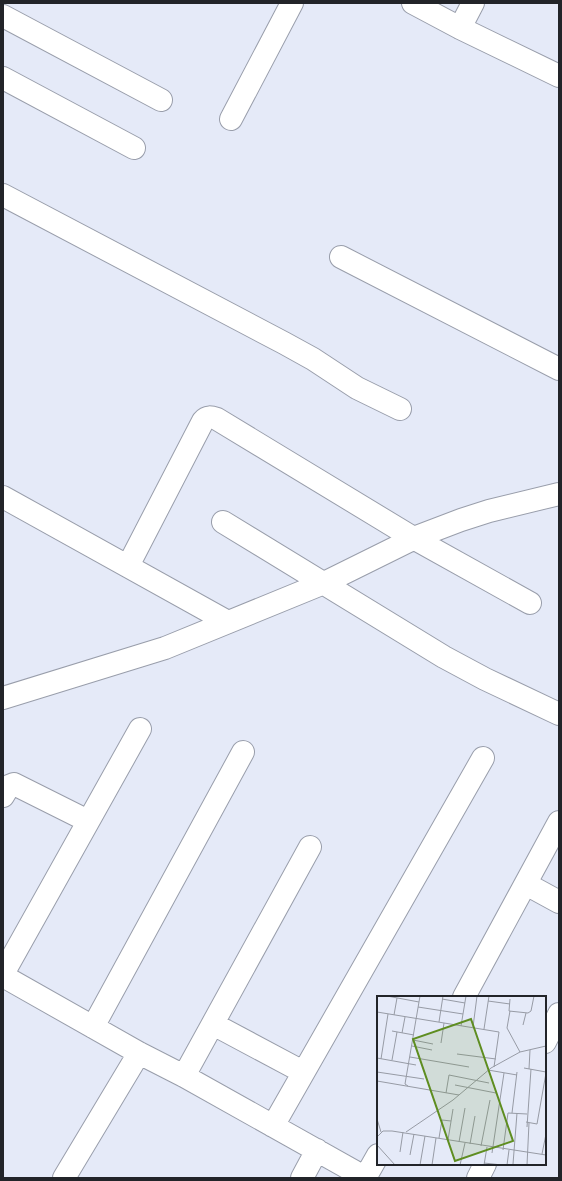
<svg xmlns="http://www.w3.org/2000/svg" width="562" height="1181" viewBox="0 0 562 1181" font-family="'Space Grotesk',sans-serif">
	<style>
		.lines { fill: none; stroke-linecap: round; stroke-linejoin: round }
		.street-casing { stroke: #999eab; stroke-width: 24 }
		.street { stroke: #fff; stroke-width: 22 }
		.inset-road { fill: none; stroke: #979ba5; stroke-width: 1 }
		.view { fill: #5e8d20; fill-opacity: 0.15; stroke: #5e8d20; stroke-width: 2 }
		.inset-edge { fill: none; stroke: #222429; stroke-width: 2 }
	</style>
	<rect width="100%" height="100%" fill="#e5eaf8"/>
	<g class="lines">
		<defs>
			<path id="street" d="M 413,3 L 460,28 L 559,76
				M 3,16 L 161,100
				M 460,28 L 473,3
				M 3,78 L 134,148
				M 231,119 L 292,3
				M 3,195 L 284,343 L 313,359 L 357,388 L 400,409
				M 341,257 L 559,369
				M 3,497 L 228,622
				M 223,522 L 444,657 L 485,679 L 559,714
				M 128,566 L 203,421 C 207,416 211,417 217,419 L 415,539 L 530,603
				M 3,698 L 165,648 L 324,583 L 419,536 L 461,520 L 489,511 L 559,494
				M 3,796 L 9,786 L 14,784 L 88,821
				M 526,884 L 559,902
				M 3,974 L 140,729
				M 3,976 L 139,1053 L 184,1076 L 366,1178
				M 464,997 L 559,822
				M 213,1024 L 303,1072
				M 93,1027 L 243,752
				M 545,1042 L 559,1014
				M 184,1076 L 310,847
				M 273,1126 L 483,758
				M 64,1178 L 139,1053
				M 302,1178 L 317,1150
				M 365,1178 L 378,1155
				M 478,1178 L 485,1164"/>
		</defs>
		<use href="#street" class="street-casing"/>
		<use href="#street" class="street"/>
	</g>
	<g transform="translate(377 996)">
		<rect width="169" height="169" fill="#e5eaf8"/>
		<path class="inset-road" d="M 10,0 L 42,6M 65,3 L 88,7M 133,3 L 132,15 L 151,17 L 154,15 L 157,0M 111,5 L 133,8M 41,11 L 86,18M 133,15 L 130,32 L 143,56M 0,16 L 122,36 L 117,71M 17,19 L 20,2M 62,26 L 66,0M 146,29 L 149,17M 84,30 L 89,0M 96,31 L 100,0M 107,33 L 112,0M 15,35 L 37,39M 25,37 L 28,21M 36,44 L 56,48M 64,47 L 67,27M 35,50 L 55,54M 80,58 L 119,63M 33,61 L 92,71M 0,62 L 39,69M 4,63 L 11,18M 15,64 L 20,36M 147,72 L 169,76M 152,73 L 153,54M 111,74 L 140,79M 0,76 L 47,83M 0,85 L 82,99M 78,89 L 119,97M 31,90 L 28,88 L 43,0M 69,97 L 72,79 L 112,87M 135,117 L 140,76M 0,123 L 4,136M 149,126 L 160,128 L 169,77M 150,131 L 154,73M 29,136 L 76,104 L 114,72 L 143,56 L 169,50M 0,141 L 6,135 L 15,135 L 169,159M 62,142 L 65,124 L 74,125M 71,144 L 76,113M 82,146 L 88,112M 93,148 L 98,120M 0,149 L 18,169M 104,150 L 113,104M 126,154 L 131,117 L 150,118M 23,156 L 26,136M 115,157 L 127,77M 165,158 L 169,138M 33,159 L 37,138M 107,167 L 125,169M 136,168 L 140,117M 43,169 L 48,140M 55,169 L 59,142M 83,169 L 88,147M 107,169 L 110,151M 130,169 L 132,154M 150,169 L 152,127"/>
		<path class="view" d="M 94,23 L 136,145 L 78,165 L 36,43 Z"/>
		<rect width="169" height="169" class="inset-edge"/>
	</g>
	<rect width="562" height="1181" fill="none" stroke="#222429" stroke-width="8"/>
</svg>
